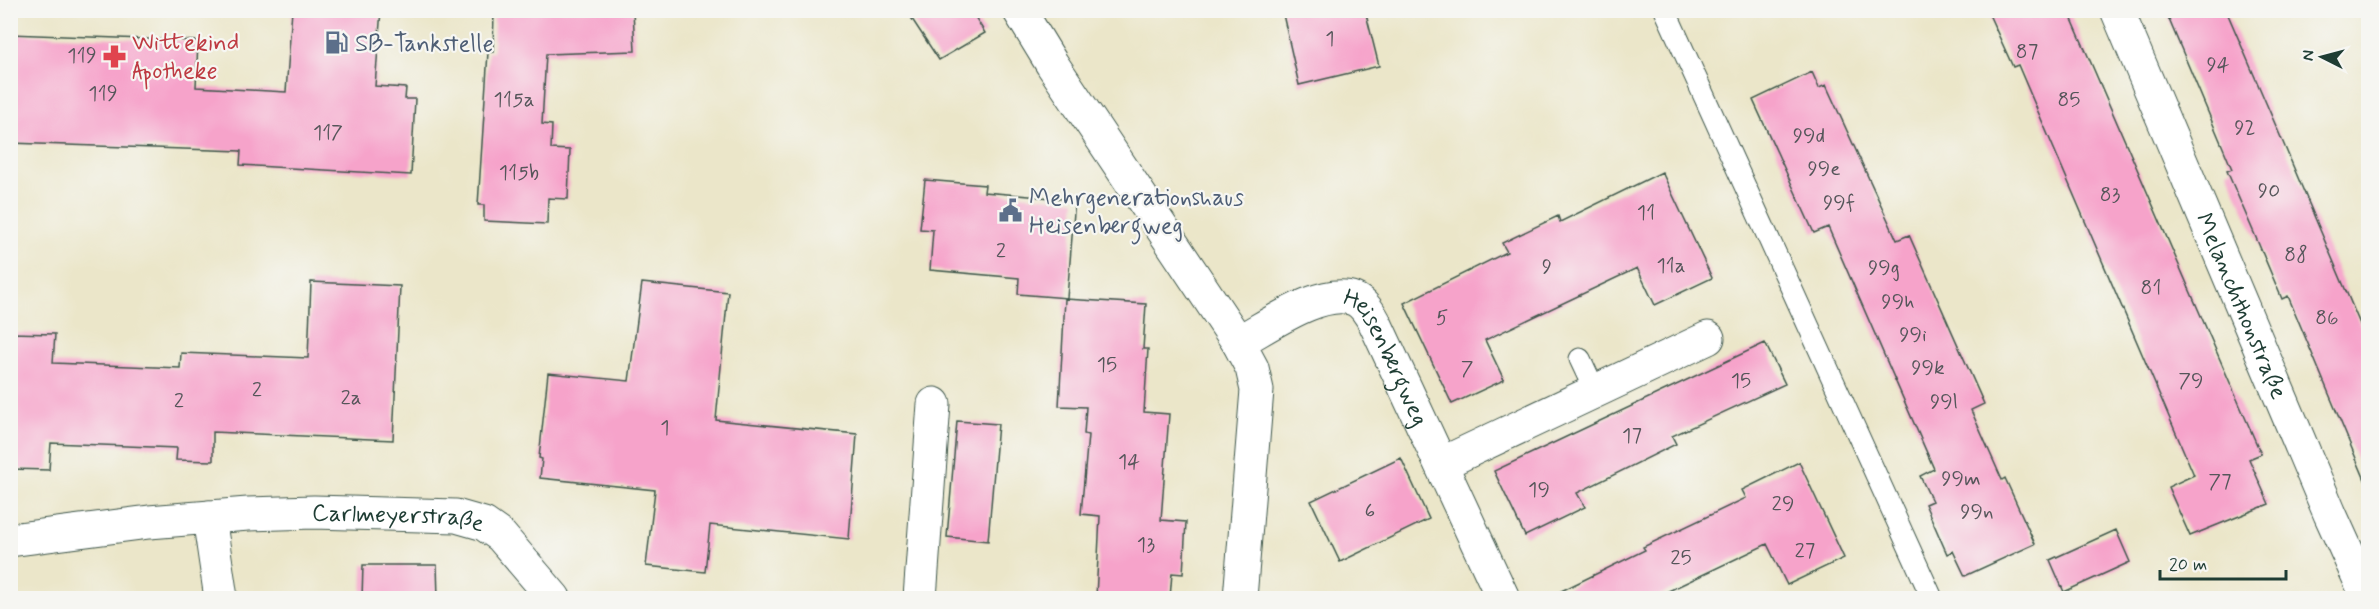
<svg xmlns="http://www.w3.org/2000/svg" width="2379" height="609" viewBox="0 0 2379 609" font-family="Mynerve,sans-serif">
	<style>
		.building { fill: #f6a3ca }
		.lines { fill: none; stroke-linecap: round; stroke-linejoin: round }
		.service-casing { stroke: #3e564a; stroke-width: 23 }
		.minor-casing { stroke: #3e564a; stroke-width: 35 }
		.service { stroke: #fff; stroke-width: 21 }
		.minor { stroke: #fff; stroke-width: 33 }
		.labels { text-anchor: middle; stroke-width: 4.5; stroke-linejoin: round; paint-order: stroke }
		.number-label { font-size: 21px; fill: #55565a }
		.health-label { font-size: 24px; fill: #be3a42; stroke: #f6f6f2; text-anchor: start }
		.service-label { font-size: 24px; fill: #4e5e75; stroke: #f6f6f2; text-anchor: start }
		.street-label { font-size: 24px; fill: #1f3d34; stroke: #f6f6f2 }
	</style>
	<rect width="100%" height="100%" fill="#f6f6f2"/>
	<filter id="ink" filterUnits="userSpaceOnUse"><feTurbulence type="fractalNoise" baseFrequency=".0167" numOctaves="2"/><feDisplacementMap in="SourceGraphic" scale="12" xChannelSelector="R" yChannelSelector="G"/><feConvolveMatrix kernelMatrix="1 2 1 2 8 2 1 2 1" color-interpolation-filters="sRGB"/></filter>
	<filter id="wash" filterUnits="userSpaceOnUse"><feTurbulence type="fractalNoise" baseFrequency=".008" numOctaves="4" result="noise"/><feDisplacementMap in="SourceGraphic" scale="24" xChannelSelector="R" yChannelSelector="G"/><feGaussianBlur stdDeviation="1.35" result="paint"/><feColorMatrix in="noise" values="0 0 0 0 0 0 0 0 0 0 0 0 0 0 0 0 0 1.4 0 .05"/><feComposite in="paint" operator="in"/></filter>
	<g filter="url(#wash)">
		<rect width="100%" height="100%" fill="#ebe6c9"/>
		<g id="blocks">
			<path class="building" d="M 292,10 L 381,10 L 375,86 L 406,88 L 405,99 L 415,99 L 411,175 L 240,165 L 241,151 L 10,143 L 10,34 L 198,41 L 196,87 L 286,92 Z
				M 494,10 L 633,10 L 635,51 L 546,54 L 542,124 L 552,125 L 551,149 L 570,150 L 568,199 L 548,198 L 547,224 L 484,221 L 484,205 L 478,205 L 488,52 L 493,52 Z
				M 906,10 L 971,10 L 985,33 L 939,60 Z
				M 1282,10 L 1365,10 L 1379,66 L 1299,85 Z
				M 1987,10 L 2068,10 L 2261,454 L 2249,459 L 2269,504 L 2190,536 L 2168,487 L 2194,475 L 2018,65 L 2013,67 Z
				M 2165,10 L 2226,10 L 2285,147 L 2368,343 L 2368,487 L 2288,296 L 2282,299 L 2254,233 L 2227,171 L 2232,169 Z
				M 1812,72 L 1819,88 L 1826,85 L 1897,240 L 1909,235 L 1984,404 L 1971,410 L 2002,480 L 2005,478 L 2035,544 L 1965,576 L 1953,551 L 1947,554 L 1925,504 L 1932,501 L 1920,476 L 1934,469 L 1828,227 L 1814,233 L 1753,100 Z
				M 1662,172 L 1712,278 L 1655,305 L 1637,268 L 1485,340 L 1504,380 L 1452,404 L 1404,303 L 1507,252 L 1502,243 L 1558,216 L 1560,222 Z
				M 925,180 L 985,185 L 984,192 L 1075,200 L 1067,298 L 1018,294 L 1019,278 L 930,270 L 933,230 L 920,229 Z
				M 311,282 L 400,286 L 393,440 L 213,432 L 213,461 L 176,460 L 177,448 L 51,443 L 49,470 L 10,469 L 10,333 L 55,334 L 53,363 L 180,368 L 181,353 L 308,358 Z
				M 642,283 L 728,292 L 716,420 L 857,434 L 849,539 L 710,525 L 705,572 L 646,566 L 655,490 L 540,478 L 542,459 L 539,458 L 548,373 L 629,381 Z
				M 1065,299 L 1146,304 L 1143,349 L 1148,349 L 1144,412 L 1169,414 L 1161,520 L 1186,522 L 1183,574 L 1172,573 L 1170,598 L 1096,598 L 1100,516 L 1081,514 L 1088,435 L 1084,434 L 1086,407 L 1059,406 Z
				M 1765,343 L 1785,384 L 1672,436 L 1676,444 L 1577,493 L 1585,507 L 1525,536 L 1494,471 Z
				M 957,421 L 998,424 L 988,541 L 947,537 Z
				M 1401,458 L 1429,519 L 1340,562 L 1311,501 Z
				M 1799,462 L 1844,558 L 1787,585 L 1767,544 L 1654,598 L 1547,598 L 1645,550 L 1643,547 L 1746,498 L 1742,490 Z
				M 2116,530 L 2130,562 L 2064,592 L 2050,560 Z
				M 363,565 L 437,565 L 438,598 L 362,598 Z"/>
		</g>
	</g>
	<g filter="url(#ink)">
		<use href="#blocks" fill-opacity="0" stroke="#3e564a" stroke-width="1.5"/>
		<g class="lines">
			<defs>
				<path id="service" d="M 1665,10 L 1932,598
					M 1580,359 L 1595,391"/>
				<g id="minor">
					<path d="M 1019,10 L 1052,64 L 1238,342 L 1252,368 L 1257,390 L 1240,598"/>
					<path id="s1" d="M 2117,10 L 2330,514 L 2368,598"/>
					<path id="s2" d="M 1238,342 C 1267,327 1321,287 1354,299 C 1364,303 1370,314 1375,323 L 1503,598"/>
					<path d="M 1441,464 L 1708,338"/>
					<path d="M 209,517 L 221,598"/>
					<path id="s3" d="M 10,540 L 149,522 L 248,514 L 314,512 L 456,516 L 484,524 L 501,536 L 554,598"/>
					<path d="M 920,598 L 934,404"/>
				</g>
			</defs>
			<use href="#service" class="service-casing"/>
			<use href="#minor" class="minor-casing"/>
			<use href="#service" class="service"/>
			<use href="#minor" class="minor"/>
		</g>
	</g>
	<defs>
		<symbol id="fuel-bare" viewBox="-9 -9 18 18"><path d="M-5.5-6h7V0h2V4h1.3V-2.5L3-4.5l.8-.8L6-3V5H2.5V1h-1V6h-7ZM-4.2-4.7v3.2H.2V-4.7Z" fill="#5c6f8a" stroke="#f6f6f2" stroke-width="2.5" paint-order="stroke"/></symbol>
		<symbol id="pharmacy-bare" viewBox="-9 -9 18 18"><path d="M-2-6h4v4h4v4h-4v4h-4v-4h-4v-4h4Z" fill="#e0444e" stroke="#f6f6f2" stroke-width="2.5" paint-order="stroke"/></symbol>
		<symbol id="civic-bare" viewBox="-9 -9 18 18"><path d="M-.6-6.5H3V-4.5H.6V-3L4-1V1h2V6H-6V1h2V-1L-.6-3ZM-1.2 2.5V6h2.4V2.5Z" fill="#5c6f8a" stroke="#f6f6f2" stroke-width="2.5" paint-order="stroke"/></symbol>
	</defs>
	<g fill-rule="evenodd">
		<use href="#fuel-bare" x="320" y="26" width="33" height="33"/>
		<use href="#pharmacy-bare" x="98" y="40" width="33" height="33"/>
		<use href="#civic-bare" x="994" y="194" width="33" height="33"/>
	</g>
	<g class="labels">
		<g class="number-label">
			<text x="1330" y="45">1</text>
			<text x="2027" y="58">87</text>
			<text x="82" y="62">119</text>
			<text x="2218" y="71">94</text>
			<text x="103" y="100">119</text>
			<text x="514" y="106">115a</text>
			<text x="2069" y="106">85</text>
			<text x="2245" y="134">92</text>
			<text x="328" y="139">117</text>
			<text x="1809" y="142">99d</text>
			<text x="1824" y="175">99e</text>
			<text x="519" y="179">115b</text>
			<text x="2269" y="197">90</text>
			<text x="2110" y="201">83</text>
			<text x="1839" y="209">99f</text>
			<text x="1646" y="219">11</text>
			<text x="1001" y="257">2</text>
			<text x="2296" y="261">88</text>
			<text x="1671" y="272">11a</text>
			<text x="1547" y="273">9</text>
			<text x="1884" y="274">99g</text>
			<text x="2151" y="294">81</text>
			<text x="1898" y="308">99h</text>
			<text x="1442" y="324">5</text>
			<text x="2327" y="324">86</text>
			<text x="1913" y="341">99i</text>
			<text x="1107" y="371">15</text>
			<text x="1928" y="374">99k</text>
			<text x="1467" y="375">7</text>
			<text x="1741" y="387">15</text>
			<text x="2191" y="387">79</text>
			<text x="257" y="396">2</text>
			<text x="351" y="404">2a</text>
			<text x="179" y="407">2</text>
			<text x="1944" y="408">99l</text>
			<text x="665" y="434">1</text>
			<text x="1632" y="442">17</text>
			<text x="1129" y="468">14</text>
			<text x="1961" y="485">99m</text>
			<text x="2220" y="488">77</text>
			<text x="1539" y="496">19</text>
			<text x="1783" y="510">29</text>
			<text x="1370" y="517">6</text>
			<text x="1977" y="518">99n</text>
			<text x="1146" y="551">13</text>
			<text x="1805" y="557">27</text>
			<text x="1681" y="564">25</text>
		</g>
		<g class="health-label">
			<text x="132" y="50">Wittekind<tspan x="132" dy="28">Apotheke</tspan></text>
		</g>
		<g class="service-label">
			<text x="355" y="51">SB-Tankstelle</text>
			<text x="1029" y="205">Mehrgenerationshaus<tspan x="1029" dy="28">Heisenbergweg</tspan></text>
		</g>
		<g class="street-label">
			<text dy="8" stroke="none"><textPath href="#s1" startOffset="321">Melanchthonstraße</textPath></text>
			<text dy="8" stroke="none"><textPath href="#s2" startOffset="194">Heisenbergweg</textPath></text>
			<text dy="8" stroke="none"><textPath href="#s3" startOffset="390">Carlmeyerstraße</textPath></text>
		</g>
	</g>
	<rect width="2379" height="609" fill="none" stroke="#f6f6f2" stroke-width="36"/>
	<g transform="translate(2322 57) rotate(276)" stroke="#f6f6f2" stroke-width="4.5" paint-order="stroke">
	<path d="M0-4.5L10 22L0 15L-10 22Z" fill="#1f3d34"/>
	<text y="-9" font-size="16" font-weight="bold" text-anchor="middle" fill="#1f3d34">N</text>
	</g>
	<path d="M2160 570v9h126v-9" fill="none" stroke="#1f3d34" stroke-width="3"/>
	<text x="2169" y="570" font-size="18" fill="#1f3d34" stroke="#f6f6f2" stroke-width="4.5" paint-order="stroke">20 m</text>
</svg>
